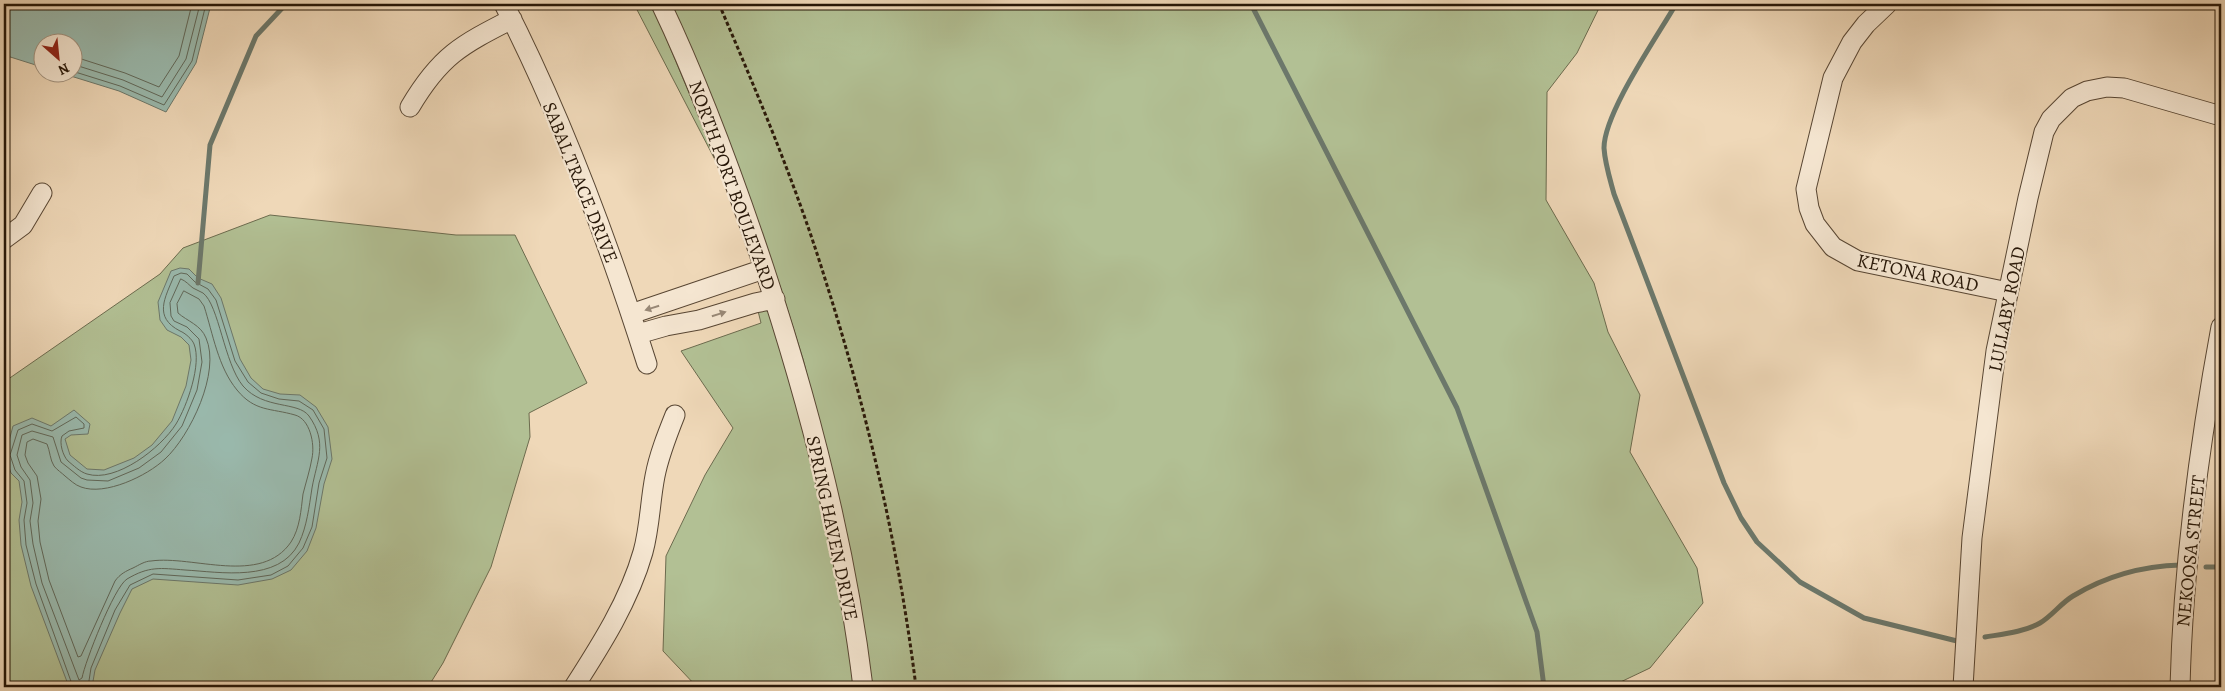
<svg xmlns="http://www.w3.org/2000/svg" width="2225" height="691" viewBox="0 0 2225 691" font-family="Alegreya,serif">
	<style>
		.green { fill: #b2c094; stroke: #6c6b4e }
		.water { fill: #9abaae; stroke: #6c786b }
		.lines { fill: none; stroke-linecap: round; stroke-linejoin: round }
		.shore { stroke: #60685a; stroke-width: 1 }
		.stream { stroke: #6c786b; stroke-width: 5 }
		.minor-casing { stroke: #584633; stroke-width: 21 }
		.path { stroke: #261607; stroke-width: 3; stroke-dasharray: 4 2.5; stroke-linecap: butt }
		.minor { stroke: #f5e6d1; stroke-width: 19 }
		.oneway { fill: #988876 }
		.labels { text-anchor: middle; stroke-width: 4.5; stroke-linejoin: round; paint-order: stroke }
		.street-label { font-size: 19px; fill: #261607; stroke: #f5e6d1 }
	</style>
	<rect width="100%" height="100%" fill="#efd8b8"/>
	<filter id="stains"><feTurbulence type="fractalNoise" baseFrequency=".004" numOctaves="4"/><feColorMatrix values="0 0 0 0 .2 0 0 0 0 .09 0 0 0 0 .02 0 0 0 .5 -.17"/></filter>
	<radialGradient id="worn" r=".72"><stop offset=".6" stop-color="#630" stop-opacity="0"/><stop offset="1" stop-color="#630" stop-opacity=".3"/></radialGradient>
	<path class="green" d="M 634,4 L 652,4 L 724,177 Z
		M 671,4 L 1601,4 L 1577,53 L 1547,92 L 1546,200 L 1594,283 L 1608,332 L 1640,395 L 1630,452 L 1697,568 L 1703,603 L 1650,668 L 1610,687 L 871,687 L 824,442 L 803,359 L 781,289 L 734,156 Z
		M 270,215 L 456,235 L 515,235 L 587,383 L 529,413 L 530,437 L 491,567 L 443,663 L 428,687 L 4,687 L 4,382 L 160,274 L 183,248 Z
		M 769,309 C 805,433 840,559 855,687 L 697,687 L 663,651 L 666,556 L 705,475 L 733,428 L 681,351 L 761,323 L 758,311 Z"/>
	<path class="water" d="M 4,4 L 211,4 L 196,63 L 166,112 L 119,91 L 61,73 L 72,72 L 72,42 L 42,42 L 42,67 L 4,55 Z
		M 180,268 L 189,269 L 198,278 L 212,284 L 221,298 L 240,359 L 251,378 L 263,389 L 280,394 L 300,395 L 316,407 L 328,427 L 332,459 L 324,484 L 316,528 L 307,551 L 291,570 L 272,579 L 238,585 L 153,579 L 132,589 L 120,613 L 95,670 L 92,687 L 69,687 L 31,586 L 21,545 L 19,520 L 22,502 L 19,481 L 11,473 L 5,456 L 13,426 L 32,418 L 51,426 L 74,410 L 90,424 L 88,434 L 71,435 L 65,439 L 70,455 L 87,469 L 104,470 L 134,458 L 152,445 L 172,421 L 186,386 L 191,360 L 189,345 L 181,337 L 167,330 L 160,320 L 158,302 L 171,271 Z"/>
	<g class="lines">
		<path class="shore" d="M 72,56 L 125,73 L 159,87 L 179,56 L 192,4
			M 72,64 L 123,80 L 162,97 L 186,59 L 200,4
			M 72,71 L 120,86 L 164,105 L 192,61 L 206,4
			M 181,279 C 186,281 189,285 193,288 C 196,290 200,291 203,293 C 219,305 224,363 243,386 C 264,410 298,401 309,416 C 328,443 317,460 312,488 C 309,507 307,526 299,543 C 279,583 220,572 185,570 C 160,568 149,566 127,579 C 114,587 85,662 82,678 L 79,680 L 42,583 L 33,544 L 30,521 L 33,503 L 30,480 L 21,467 L 17,455 L 22,435 L 32,431 L 53,437 L 61,462 L 81,478 L 87,480 L 108,481 L 139,468 L 161,452 L 182,426 L 197,390 L 202,362 L 199,339 L 187,327 L 174,321 L 171,316 L 170,303 Z
			M 184,291 L 199,299 L 204,306 C 213,334 218,367 237,390 C 255,412 271,408 295,415 C 310,419 315,444 312,458 C 310,470 306,482 303,494 C 301,510 300,528 291,542 C 261,586 193,555 151,561 C 145,561 139,565 133,568 C 126,571 120,574 115,581 L 81,656 L 78,657 L 49,580 L 40,542 L 38,521 L 41,499 L 37,476 L 28,463 L 25,455 L 27,442 L 33,439 L 47,444 C 50,451 50,460 54,466 C 57,470 62,473 65,476 C 70,480 75,485 81,487 C 105,496 147,476 165,459 C 190,436 221,372 206,338 C 201,325 187,321 178,313 L 177,304 Z
			M 73,687 L 36,584 L 26,545 L 24,520 L 27,503 L 24,481 L 15,470 L 10,455 L 18,430 L 32,424 L 52,431 L 76,417 L 84,424 L 84,428 L 69,431 L 62,436 C 59,443 63,456 68,461 C 73,465 80,472 87,474 C 116,483 161,448 176,424 C 187,406 202,364 194,344 C 192,339 185,333 180,331 C 153,317 165,298 174,276 L 181,273 L 187,274 L 195,282 L 208,289 L 216,300 L 235,361 L 248,382 L 261,393 L 279,399 L 299,401 L 313,410 L 324,429 L 327,458 L 319,483 L 312,527 L 303,548 L 288,566 L 271,575 L 238,580 L 153,574 L 130,585 L 115,610 L 91,668 L 88,687"/>
		<path class="stream" d="M 1251,4 L 1457,408 L 1537,632 L 1544,687
			M 1676,4 C 1657,37 1604,113 1604,148 C 1605,164 1610,179 1614,194 L 1724,483 L 1741,518 L 1757,542 L 1800,582 L 1864,618 L 1957,641
			M 198,283 L 210,145 L 256,36 L 286,4
			M 2206,567 L 2221,567
			M 1985,637 C 2003,634 2024,632 2040,623 C 2052,616 2061,603 2073,596 C 2106,576 2142,566 2181,565"/>
		<defs>
			<path id="minor" d="M 504,4 C 563,119 608,241 647,364
				M 661,4 C 702,90 734,178 764,268 C 809,404 846,545 863,687
				M 1887,4 L 1866,24 L 1852,42 L 1833,78 L 1806,189 L 1809,208 L 1815,224 L 1833,247 L 1858,261 L 2008,292
				M 410,107 C 440,56 461,45 512,19
				M 4,239 L 23,225 L 42,193
				M 631,314 L 764,269
				M 638,334 L 666,326 L 699,320 L 755,303 L 775,299
				M 574,687 C 601,645 629,601 643,552 C 650,527 650,501 655,476 C 659,455 667,435 675,415
				M 1963,687 L 1972,538 L 1996,351 L 2028,198 L 2044,132 L 2051,119 L 2072,98 L 2087,91 L 2107,87 L 2124,88 L 2221,116
				M 2180,687 C 2183,566 2199,446 2221,327"/>
		</defs>
		<use href="#minor" class="minor-casing"/>
		<path class="path" d="M 719,4 C 758,95 797,187 826,282 C 868,414 899,550 916,687"/>
		<use href="#minor" class="minor"/>
	</g>
	<defs><path id="oneway-solid" d="M-6-.8H1V-3.2L6.5 0L1 3.2V.8H-6Z" transform="scale(1.25)"/></defs>
	<g class="oneway">
		<use href="#oneway-solid" transform="translate(652 308) rotate(162)"/>
		<use href="#oneway-solid" transform="translate(719 314) rotate(-18)"/>
	</g>
	<g class="labels">
		<g class="street-label">
			<text transform="translate(581 182) rotate(68)" y="7">SABAL TRACE DRIVE</text>
			<text transform="translate(733 185) rotate(70)" y="7">NORTH PORT BOULEVARD</text>
			<text transform="translate(1918 272) rotate(12)" y="7">KETONA ROAD</text>
			<text transform="translate(2006 309) rotate(-79)" y="7">LULLABY ROAD</text>
			<text transform="translate(833 528) rotate(78)" y="7">SPRING HAVEN DRIVE</text>
			<text transform="translate(2190 551) rotate(-84)" y="7">NEKOOSA STREET</text>
		</g>
	</g>
	<rect width="2225" height="691" fill="none" stroke="#efd8b8" stroke-width="20"/>
	<rect x="5" y="5" width="2215" height="681" fill="none" stroke="#261607" stroke-width="2.5"/>
	<rect x="10" y="10" width="2205" height="671" fill="none" stroke="#261607"/>
	<g transform="translate(58 58) rotate(153)"><circle r="24" fill="#f5e6d1" stroke="#a29380"/>
	<path d="M0-4L9 19L0 12L-9 19Z" fill="#8f2418"/>
	<text y="-8" font-size="14" font-weight="bold" text-anchor="middle" fill="#261607">N</text>
	</g>
	<rect width="100%" height="100%" filter="url(#stains)"/>
	<rect width="100%" height="100%" fill="url(#worn)"/>
</svg>
